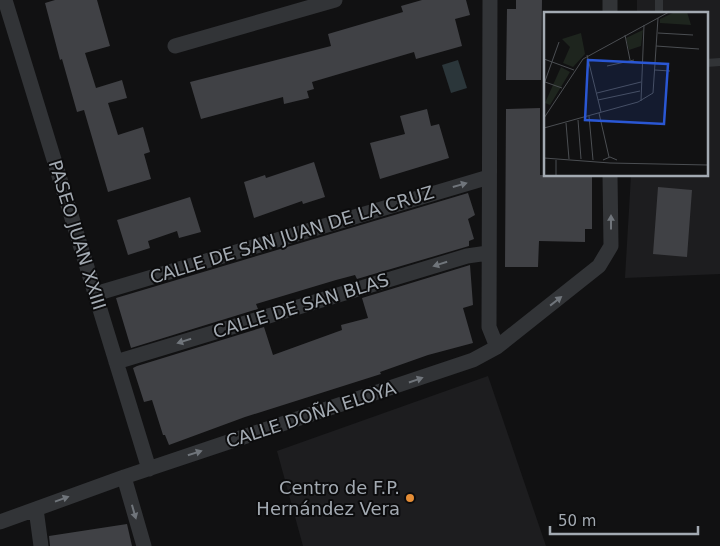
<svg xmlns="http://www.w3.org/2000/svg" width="720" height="546" viewBox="0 0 720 546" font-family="'DejaVu Sans',sans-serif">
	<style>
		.built { fill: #1d1d1f }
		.water { fill: #2b363a }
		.building { fill: #404145 }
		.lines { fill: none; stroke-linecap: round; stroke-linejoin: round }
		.service { stroke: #323437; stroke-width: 8 }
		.minor { stroke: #323437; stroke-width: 15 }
		.oneway { fill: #70757b }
		.poi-dot { fill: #e58d36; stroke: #0c0c0d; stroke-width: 2 }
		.labels { text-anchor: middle; stroke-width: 4; stroke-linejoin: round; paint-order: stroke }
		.street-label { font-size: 18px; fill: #a3aab2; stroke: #0c0c0d }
		.poi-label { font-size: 18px; fill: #a3aab2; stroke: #0c0c0d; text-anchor: end }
		.inset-road { fill: none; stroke: #4b4e52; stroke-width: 1 }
		.view { fill: #2a57d4; fill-opacity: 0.15; stroke: #2a57d4; stroke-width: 2.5 }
		.inset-edge { fill: none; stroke: #a3aab2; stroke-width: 2.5 }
	</style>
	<rect width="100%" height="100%" fill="#111112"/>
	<path class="built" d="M 637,0 L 720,0 L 720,274 L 625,278 L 631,175 L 706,175 L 706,14 L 637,14 Z
		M 488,376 L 546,546 L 303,546 L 277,451 Z"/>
	<path class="water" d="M 458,60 L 467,88 L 451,93 L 442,65 Z"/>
	<path class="building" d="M 55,0 L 97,0 L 110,46 L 85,53 L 96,88 L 122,80 L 127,98 L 108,103 L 118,135 L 143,127 L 150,152 L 144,154 L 151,179 L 108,192 L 84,110 L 77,112 L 62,59 L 60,60 L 45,3 Z
		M 422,0 L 466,0 L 470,15 L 455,19 L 462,46 L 416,59 L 414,52 L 312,82 L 314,89 L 307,91 L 309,98 L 284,104 L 283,97 L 201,119 L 190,82 L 331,46 L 328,34 L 403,12 L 401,6 Z
		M 516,0 L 542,0 L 541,80 L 506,80 L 507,9 L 516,9 Z
		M 540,108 L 540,175 L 592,175 L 592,229 L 585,229 L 585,242 L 539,241 L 538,267 L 505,267 L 506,109 Z
		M 427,109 L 431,126 L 439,124 L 449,158 L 380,179 L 370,143 L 405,134 L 400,116 Z
		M 314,162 L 325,197 L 303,204 L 302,201 L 254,218 L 244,182 L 265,175 L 266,178 Z
		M 658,187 L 692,190 L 687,257 L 653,254 Z
		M 468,193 L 475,215 L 468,219 L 474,239 L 469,241 L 469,246 L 357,279 L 355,275 L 336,280 L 256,304 L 258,309 L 131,348 L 116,298 Z
		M 190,197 L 201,232 L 179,238 L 177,231 L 148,241 L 150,248 L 128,255 L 117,220 Z
		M 470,265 L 473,305 L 463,308 L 473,343 L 428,355 L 380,372 L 381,374 L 245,417 L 169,445 L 165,435 L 163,435 L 152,400 L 144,402 L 133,368 L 137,366 L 264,327 L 273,355 L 342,330 L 341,325 L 368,318 L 362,298 Z
		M 127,524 L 132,546 L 50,546 L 49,536 Z"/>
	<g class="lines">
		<path class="service" d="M 659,0 L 659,14
			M 706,63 L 720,62"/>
		<path class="minor" d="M 5,0 L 149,469
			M 490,0 L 489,327 L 497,347
			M 610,14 L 610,0
			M 175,46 L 335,0
			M 95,294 L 489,177
			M 116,362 L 467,256 L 488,253
			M 124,477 L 144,546
			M 36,509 L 41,546
			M 0,522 L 124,477 L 473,360 L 497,347 L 599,266 L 611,246 L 610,175"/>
	</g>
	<defs><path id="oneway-solid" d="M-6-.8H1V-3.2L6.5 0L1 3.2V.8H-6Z" transform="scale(1.25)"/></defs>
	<g class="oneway">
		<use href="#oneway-solid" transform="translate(460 185) rotate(-16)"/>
		<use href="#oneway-solid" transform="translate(611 222) rotate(-90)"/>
		<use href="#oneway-solid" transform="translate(440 264) rotate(163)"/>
		<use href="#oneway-solid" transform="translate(556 301) rotate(-38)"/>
		<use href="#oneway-solid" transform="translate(184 341) rotate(163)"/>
		<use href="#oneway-solid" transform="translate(416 380) rotate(-19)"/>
		<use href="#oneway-solid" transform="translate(195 453) rotate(-18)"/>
		<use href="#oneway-solid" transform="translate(62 499) rotate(-20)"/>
		<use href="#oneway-solid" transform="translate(134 512) rotate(74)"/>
	</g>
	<circle class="poi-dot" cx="410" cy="498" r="5"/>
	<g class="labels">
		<g class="street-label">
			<text transform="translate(77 235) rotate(73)" y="6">PASEO JUAN XXIII</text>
			<text transform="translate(292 235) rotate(-17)" y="6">CALLE DE SAN JUAN DE LA CRUZ</text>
			<text transform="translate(301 306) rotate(-17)" y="6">CALLE DE SAN BLAS</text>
			<text transform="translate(311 415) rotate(-18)" y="6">CALLE DOÑA ELOYA</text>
		</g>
		<g class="poi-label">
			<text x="400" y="494">Centro de F.P.<tspan x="400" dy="21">Hernández Vera</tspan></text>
		</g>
	</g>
	<g transform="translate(544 12)">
		<rect width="164" height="164" fill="#111112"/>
		<path d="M 131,0 L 143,0 L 147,13 L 116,11 L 116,7 ZM 99,18 L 97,34 L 85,38 L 82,26 ZM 37,21 L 41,42 L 29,55 L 19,51 L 26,35 L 18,27 ZM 17,55 L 26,60 L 6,93 L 1,91 Z" fill="#1e251e"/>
		<path class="inset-road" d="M 114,21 L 149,23M 81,23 L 86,48M 112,34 L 155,37M 43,43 L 57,100M 0,47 L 30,58M 63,54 L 90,48M 111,58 L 126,59M 1,70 L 18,76M 0,72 L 15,30M 53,81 L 97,70M 54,88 L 96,79M 97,89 L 100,13M 55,101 L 65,145M 45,104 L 49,148M 0,106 L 39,47 L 125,0M 34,108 L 37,147M 22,111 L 25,147M 0,116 L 94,90 L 109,81 L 114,6M 0,146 L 66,151 L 164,153M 12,148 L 12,164M 59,148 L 66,145 L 73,148"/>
		<path class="view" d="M 44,48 L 124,52 L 120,112 L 41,108 Z"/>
		<rect width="164" height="164" class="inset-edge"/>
	</g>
	<path d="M550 526v8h148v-8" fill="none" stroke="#a3aab2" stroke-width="2.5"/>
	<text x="558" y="526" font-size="15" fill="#a3aab2" stroke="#0c0c0d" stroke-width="4" paint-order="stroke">50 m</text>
</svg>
